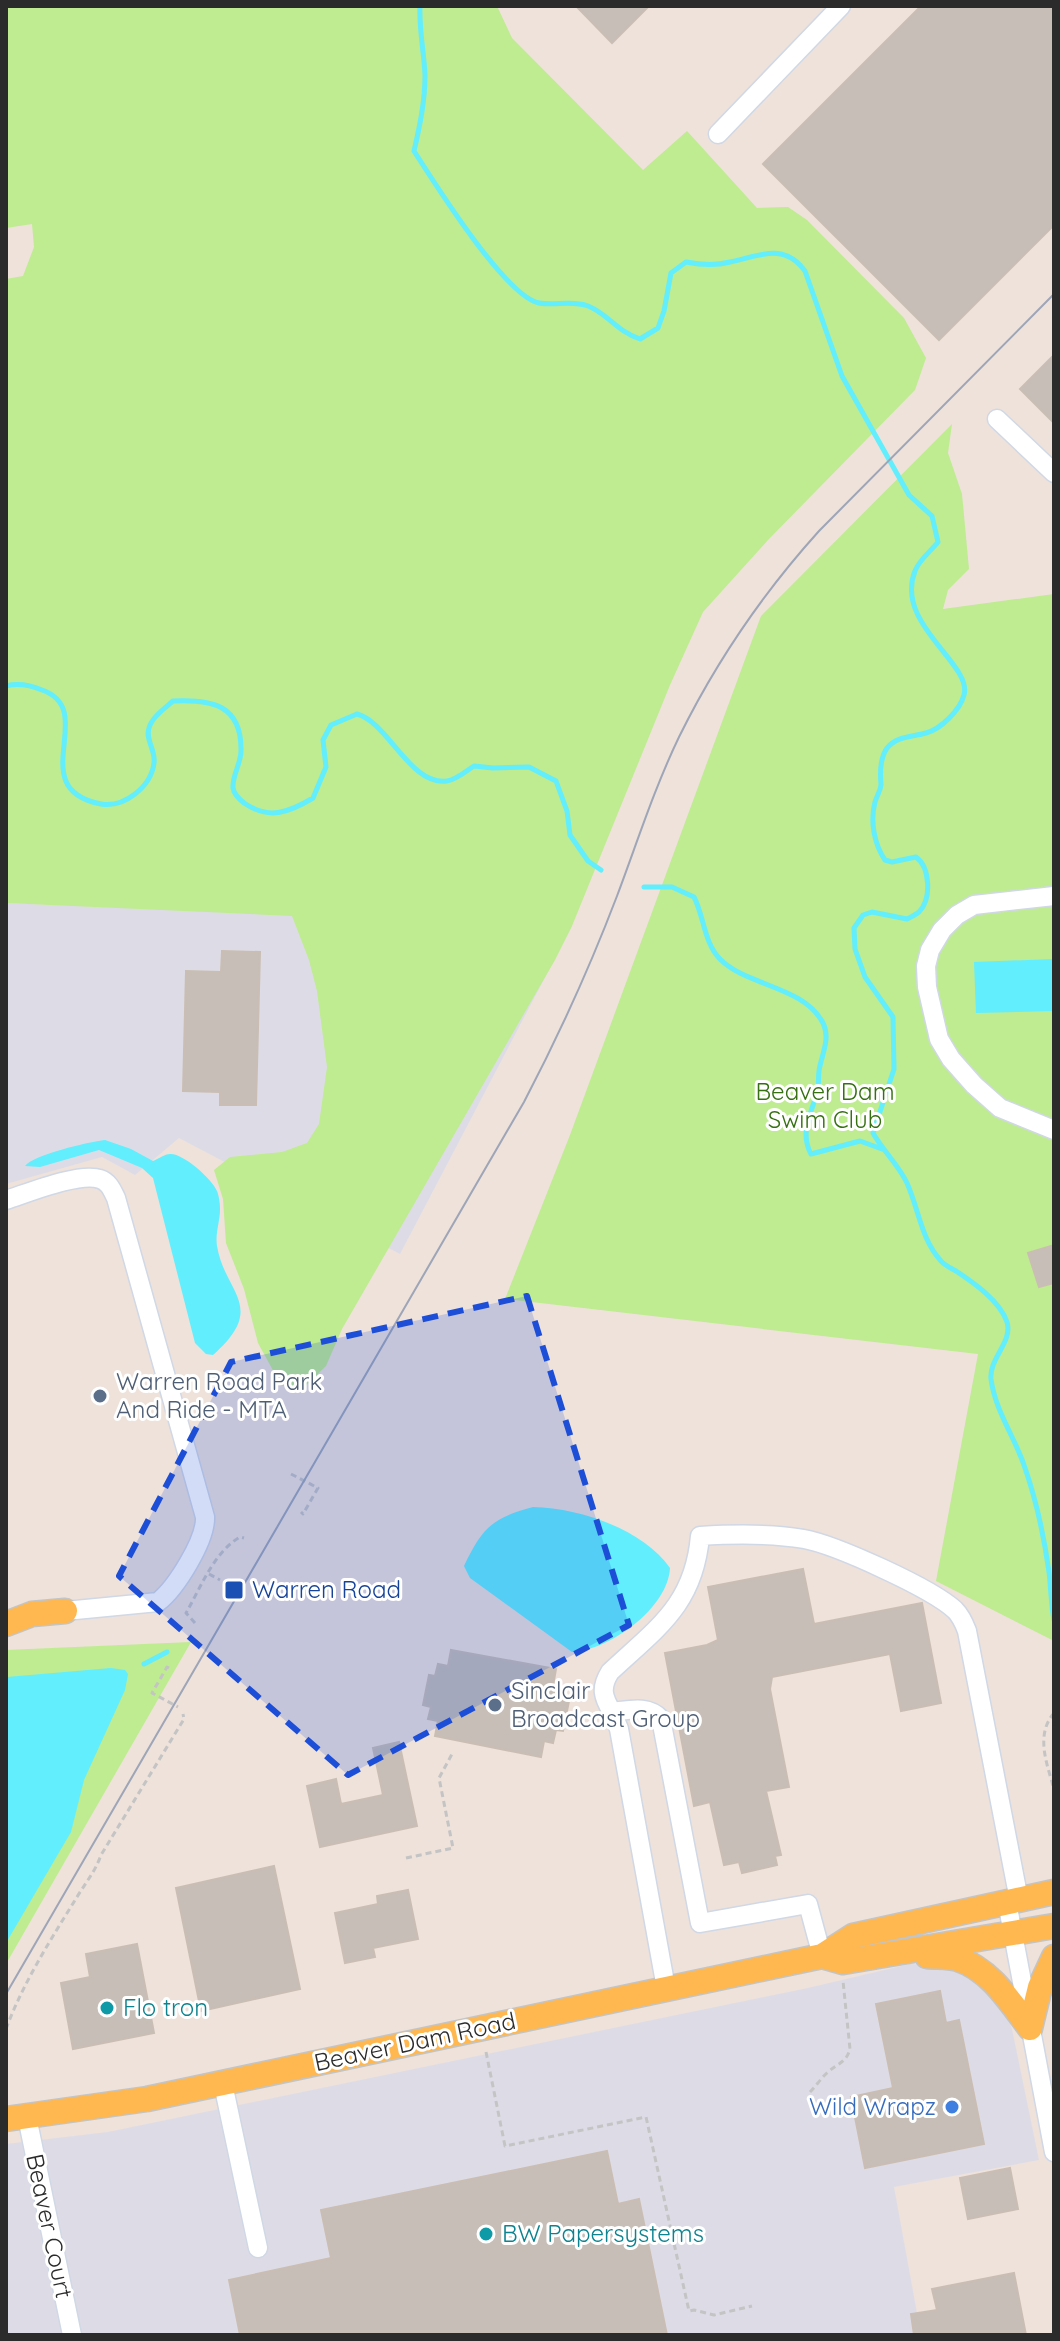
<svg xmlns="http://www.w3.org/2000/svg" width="1060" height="2341" viewBox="0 0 1060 2341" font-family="Quicksand,sans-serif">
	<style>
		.industrial { fill: #dddce6 }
		.green { fill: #bfeb91 }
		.water { fill: #62eefc }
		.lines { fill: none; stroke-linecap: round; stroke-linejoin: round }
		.stream { stroke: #62eefc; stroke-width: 5 }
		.building { fill: #c6beb7; stroke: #cabeb4; stroke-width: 2 }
		.minor-casing { stroke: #d0d8e5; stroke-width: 21 }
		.major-casing { stroke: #c4c4c4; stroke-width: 27 }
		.path { stroke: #c4c4c4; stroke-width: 3; stroke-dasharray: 6 4; stroke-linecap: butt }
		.minor { stroke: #fff; stroke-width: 18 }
		.major { stroke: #ffb74f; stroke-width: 24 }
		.tram { stroke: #9da5b7; stroke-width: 2 }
		.marked { fill: #1d4ed8; fill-opacity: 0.2; stroke: #1d4ed8; stroke-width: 6; stroke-dasharray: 16 10; stroke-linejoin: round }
		.service-dot { fill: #5c6f8a; stroke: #fff; stroke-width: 3 }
		.transit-dot { fill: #1a4fb4; stroke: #fff; stroke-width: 3 }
		.culture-dot { fill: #0f9aa8; stroke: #fff; stroke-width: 3 }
		.shop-dot { fill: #3f7fe0; stroke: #fff; stroke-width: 3 }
		.labels { text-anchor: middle; stroke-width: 6; stroke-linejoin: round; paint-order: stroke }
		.park-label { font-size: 24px; fill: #367012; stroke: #fff }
		.service-label { font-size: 24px; fill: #4e5e75; stroke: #fff; text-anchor: start }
		.transit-label { font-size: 24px; fill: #164399; stroke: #fff; text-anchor: start }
		.culture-label { font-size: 24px; fill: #0d838f; stroke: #fff; text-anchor: start }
		.street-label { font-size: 24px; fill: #2b2b2b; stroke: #fff }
		.shop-label { font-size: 24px; fill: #366cbe; stroke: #fff; text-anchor: end }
	</style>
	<rect width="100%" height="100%" fill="#eee2db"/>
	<path class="industrial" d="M 6,903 L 572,926 L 400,1254 L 179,1138 L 135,1175 L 102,1157 L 6,1184 Z
		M 910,1964 L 945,1965 L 977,1978 L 1003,2005 L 1012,2029 L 1039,2160 L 894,2187 L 921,2335 L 6,2335 L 6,2144 L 108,2132 L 808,1988 Z"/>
	<path class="green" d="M 6,6 L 497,6 L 512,38 L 643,170 L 687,131 L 757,208 L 788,207 L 807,220 L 904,318 L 926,358 L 915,390 L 768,540 L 703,612 L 670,685 L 572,926 L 555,960 L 342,1329 L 326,1366 L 300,1391 L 281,1385 L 258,1343 L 244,1289 L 226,1243 L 223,1199 L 214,1170 L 230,1157 L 282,1152 L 307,1143 L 319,1124 L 327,1067 L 317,991 L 309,960 L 292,916 L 6,903 L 6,279 L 23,276 L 34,247 L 32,224 L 6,228 Z
		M 952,424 L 948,453 L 962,494 L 969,569 L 948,590 L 943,609 L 1054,594 L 1054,1641 L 936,1581 L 978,1354 L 505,1299 L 570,1135 L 761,616 Z
		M 191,1642 L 6,1964 L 6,1650 Z"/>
	<path class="water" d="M 1054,959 L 1054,1011 L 976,1013 L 974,962 Z
		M 105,1140 L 131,1149 L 153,1161 C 158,1159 165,1154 170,1154 C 183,1153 212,1179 217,1191 C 219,1196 220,1204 220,1209 C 220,1222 215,1233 217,1246 C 225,1294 268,1306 213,1355 L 206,1354 L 195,1343 L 153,1178 L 142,1168 L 99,1150 L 40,1167 L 25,1166 C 33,1155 88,1142 105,1140 Z
		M 533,1507 C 579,1508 643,1529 670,1568 C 668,1608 610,1650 572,1652 L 470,1578 L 464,1566 C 482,1528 492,1518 533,1507 Z
		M 111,1668 L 125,1670 L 128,1674 L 125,1690 L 84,1780 L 71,1832 L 6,1943 L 7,1677 Z"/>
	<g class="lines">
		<path class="stream" d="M 420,6 C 419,30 424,52 425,75 C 425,101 420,125 414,151 C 434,182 505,296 539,303 C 555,306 572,300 588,306 C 607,313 616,331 640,339 L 658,328 L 664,311 L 671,273 L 686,262 C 701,265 715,266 730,262 C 759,256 784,242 805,271 L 842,376 L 909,495 L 932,516 L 938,542 C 931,551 919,560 915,571 C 894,624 973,664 964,695 C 960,710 941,729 926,733 C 912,737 897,736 887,748 C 880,758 880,773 881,784 C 881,790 877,795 875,802 C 870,821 874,844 885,860 L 892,862 L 916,857 C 930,867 932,899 919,912 C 915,915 911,917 907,919 L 872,912 L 863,915 L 854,928 L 855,949 L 865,977 L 893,1017 L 894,1069 L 873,1133 C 883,1151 898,1164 907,1183 C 919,1210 921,1239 941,1261 C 944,1265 951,1268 956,1271 C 974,1283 1000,1301 1007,1322 C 1013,1342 989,1358 991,1379 C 995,1410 1014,1436 1024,1465 C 1036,1499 1044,1536 1049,1572 C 1051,1588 1051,1605 1054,1620
			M 6,686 C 18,683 30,685 42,690 C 100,710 22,789 101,804 C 124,808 151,787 154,763 C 156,750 145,740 149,728 C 152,717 165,708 173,701 C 212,699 242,705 241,751 C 241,763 232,776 233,788 C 234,794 239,799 244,803 C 269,820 288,813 313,798 L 326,767 L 323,740 L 331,725 L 357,714 C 388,722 410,786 447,781 C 456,780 466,771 474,766 L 493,768 L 529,767 L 556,781 L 567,811 L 570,835 L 588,861 L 601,870
			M 644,887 L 672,887 L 694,897 C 704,916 704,943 720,959 C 746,986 804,986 823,1023 C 831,1039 821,1056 819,1071 C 818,1078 819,1083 818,1090 C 812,1112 799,1132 811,1154 L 860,1141 L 882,1149
			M 144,1664 L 167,1652"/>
	</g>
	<path class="building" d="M 576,6 L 649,6 L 612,43 Z
		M 921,6 L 1054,6 L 1054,225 L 939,340 L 763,164 Z
		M 1054,355 L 1054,423 L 1020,389 Z
		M 222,951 L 260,952 L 256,1105 L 220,1105 L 220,1092 L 183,1091 L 186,971 L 221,972 Z
		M 1051,1246 L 1054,1256 L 1054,1283 L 1039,1287 L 1028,1253 Z
		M 803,1569 L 814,1624 L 922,1603 L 941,1703 L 901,1711 L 890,1654 L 772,1677 L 770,1689 L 789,1787 L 766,1791 L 781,1855 L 775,1856 L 777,1865 L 742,1873 L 739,1862 L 724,1865 L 710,1802 L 694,1806 L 665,1653 L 707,1645 L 718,1640 L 708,1587 Z
		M 451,1650 L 556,1669 L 553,1686 L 564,1688 L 561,1700 L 569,1701 L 563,1731 L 556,1730 L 553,1743 L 544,1741 L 541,1757 L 435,1736 L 438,1721 L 428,1719 L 431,1707 L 423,1705 L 429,1675 L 435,1676 L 438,1664 L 448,1666 Z
		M 399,1742 L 417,1826 L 320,1847 L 307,1786 L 336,1779 L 341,1804 L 383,1795 L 373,1748 Z
		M 274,1866 L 300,1989 L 201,2011 L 176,1888 Z
		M 408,1890 L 418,1939 L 373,1948 L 375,1957 L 345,1963 L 335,1913 L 378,1904 L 377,1896 Z
		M 137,1944 L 154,2033 L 73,2049 L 61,1983 L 90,1977 L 86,1954 Z
		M 940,1991 L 946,2023 L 959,2020 L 984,2144 L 865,2168 L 851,2097 L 893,2088 L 876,2004 Z
		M 607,2151 L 618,2204 L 639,2199 L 667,2335 L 240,2335 L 229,2280 L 331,2258 L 321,2210 Z
		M 1010,2168 L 1018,2209 L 968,2219 L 960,2178 Z
		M 1014,2273 L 1026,2335 L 914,2335 L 911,2314 L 937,2310 L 932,2289 Z"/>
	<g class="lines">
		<defs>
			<path id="minor" d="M 718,134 L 841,6
				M 997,419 L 1054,473
				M 1054,896 L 974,905 L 957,915 L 942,930 L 930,950 L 926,966 L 927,987 L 939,1039 L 951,1059 L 974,1085 L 1000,1108 L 1054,1130
				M 6,1200 C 28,1193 79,1172 100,1179 C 109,1182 112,1190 116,1198 L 205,1517 C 206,1540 176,1588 158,1602 L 65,1611
				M 612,1712 L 619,1729 L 666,1988
				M 1007,1902 L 1054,2152
				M 822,1956 L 808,1904 L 700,1923 L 661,1719 C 648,1705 630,1710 612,1712 C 603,1697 600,1688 610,1672 C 657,1628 694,1605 700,1536 C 734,1534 770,1533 804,1539 C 836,1545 931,1588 955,1610 C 961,1616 964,1623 967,1631 L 1019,1900
				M 223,2084 L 258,2248
				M 27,2117 L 72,2335"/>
			<path id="major" d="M 6,1624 L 32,1614 L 65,1611
				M 822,1956 L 843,1962 L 1054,1926
				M 927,1956 C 937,1957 949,1956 958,1959 C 991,1970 1010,2002 1030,2028
				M 1030,2028 L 1040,1987 L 1054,1957
				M 6,2119 L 147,2099 L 822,1956 L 853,1936 L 1054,1892"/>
		</defs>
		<use href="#minor" class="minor-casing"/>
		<use href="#major" class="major-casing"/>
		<path class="path" d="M 291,1474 L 318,1488 L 303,1514 L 301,1512
			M 209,1574 L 220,1580
			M 227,1584 L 243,1594
			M 195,1623 L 186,1613 C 201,1587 214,1552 240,1537 L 244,1538
			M 169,1668 L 167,1667 L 152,1693 L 178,1707
			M 1054,1713 C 1035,1735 1047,1764 1054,1789
			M 406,1858 L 453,1848 L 439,1778 L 452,1754
			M 6,2029 C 23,1983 51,1939 77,1897 C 86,1882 95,1872 101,1855 L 184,1719 L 183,1714
			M 486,2052 L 505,2146 L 646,2117 L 689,2311 L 694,2310 L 714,2315 L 752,2306
			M 810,2092 C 816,2086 822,2077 828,2072 C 838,2063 846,2063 850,2049 L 843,1981"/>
		<use href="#minor" class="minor"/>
		<use href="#major" class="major"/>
		<path class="tram" d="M 6,1994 L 524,1102 C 559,1035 590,967 617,896 C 637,843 654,789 679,737 C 716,662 763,593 819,531 L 1054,294"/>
	</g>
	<path class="marked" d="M 527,1296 L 629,1625 L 348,1775 L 119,1576 L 231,1362 Z"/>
	<g class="service-dot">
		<circle cx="100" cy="1396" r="8"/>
		<circle cx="495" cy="1705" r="8"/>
	</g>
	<rect class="transit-dot" x="224" y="1580" width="20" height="20" rx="4"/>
	<g class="culture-dot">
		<circle cx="107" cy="2008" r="8"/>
		<circle cx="486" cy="2234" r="8"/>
	</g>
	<circle class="shop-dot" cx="952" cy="2107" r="8"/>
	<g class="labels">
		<g class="park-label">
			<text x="825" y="1100">Beaver Dam<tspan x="825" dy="28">Swim Club</tspan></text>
		</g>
		<g class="service-label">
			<text x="116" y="1390">Warren Road Park<tspan x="116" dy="28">And Ride - MTA</tspan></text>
			<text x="511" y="1699">Sinclair<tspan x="511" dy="28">Broadcast Group</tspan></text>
		</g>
		<g class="transit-label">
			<text x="252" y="1598">Warren Road</text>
		</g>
		<g class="culture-label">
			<text x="123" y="2016">Flo tron</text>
			<text x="502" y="2242">BW Papersystems</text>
		</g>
		<g class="street-label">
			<text transform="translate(415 2042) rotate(-12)" y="8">Beaver Dam Road</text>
			<text transform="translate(49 2226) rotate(78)" y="8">Beaver Court</text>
		</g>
		<g class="shop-label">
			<text x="936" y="2115">Wild Wrapz</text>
		</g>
	</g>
	<rect width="1060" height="2341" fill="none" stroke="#2b2b2b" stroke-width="16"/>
</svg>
